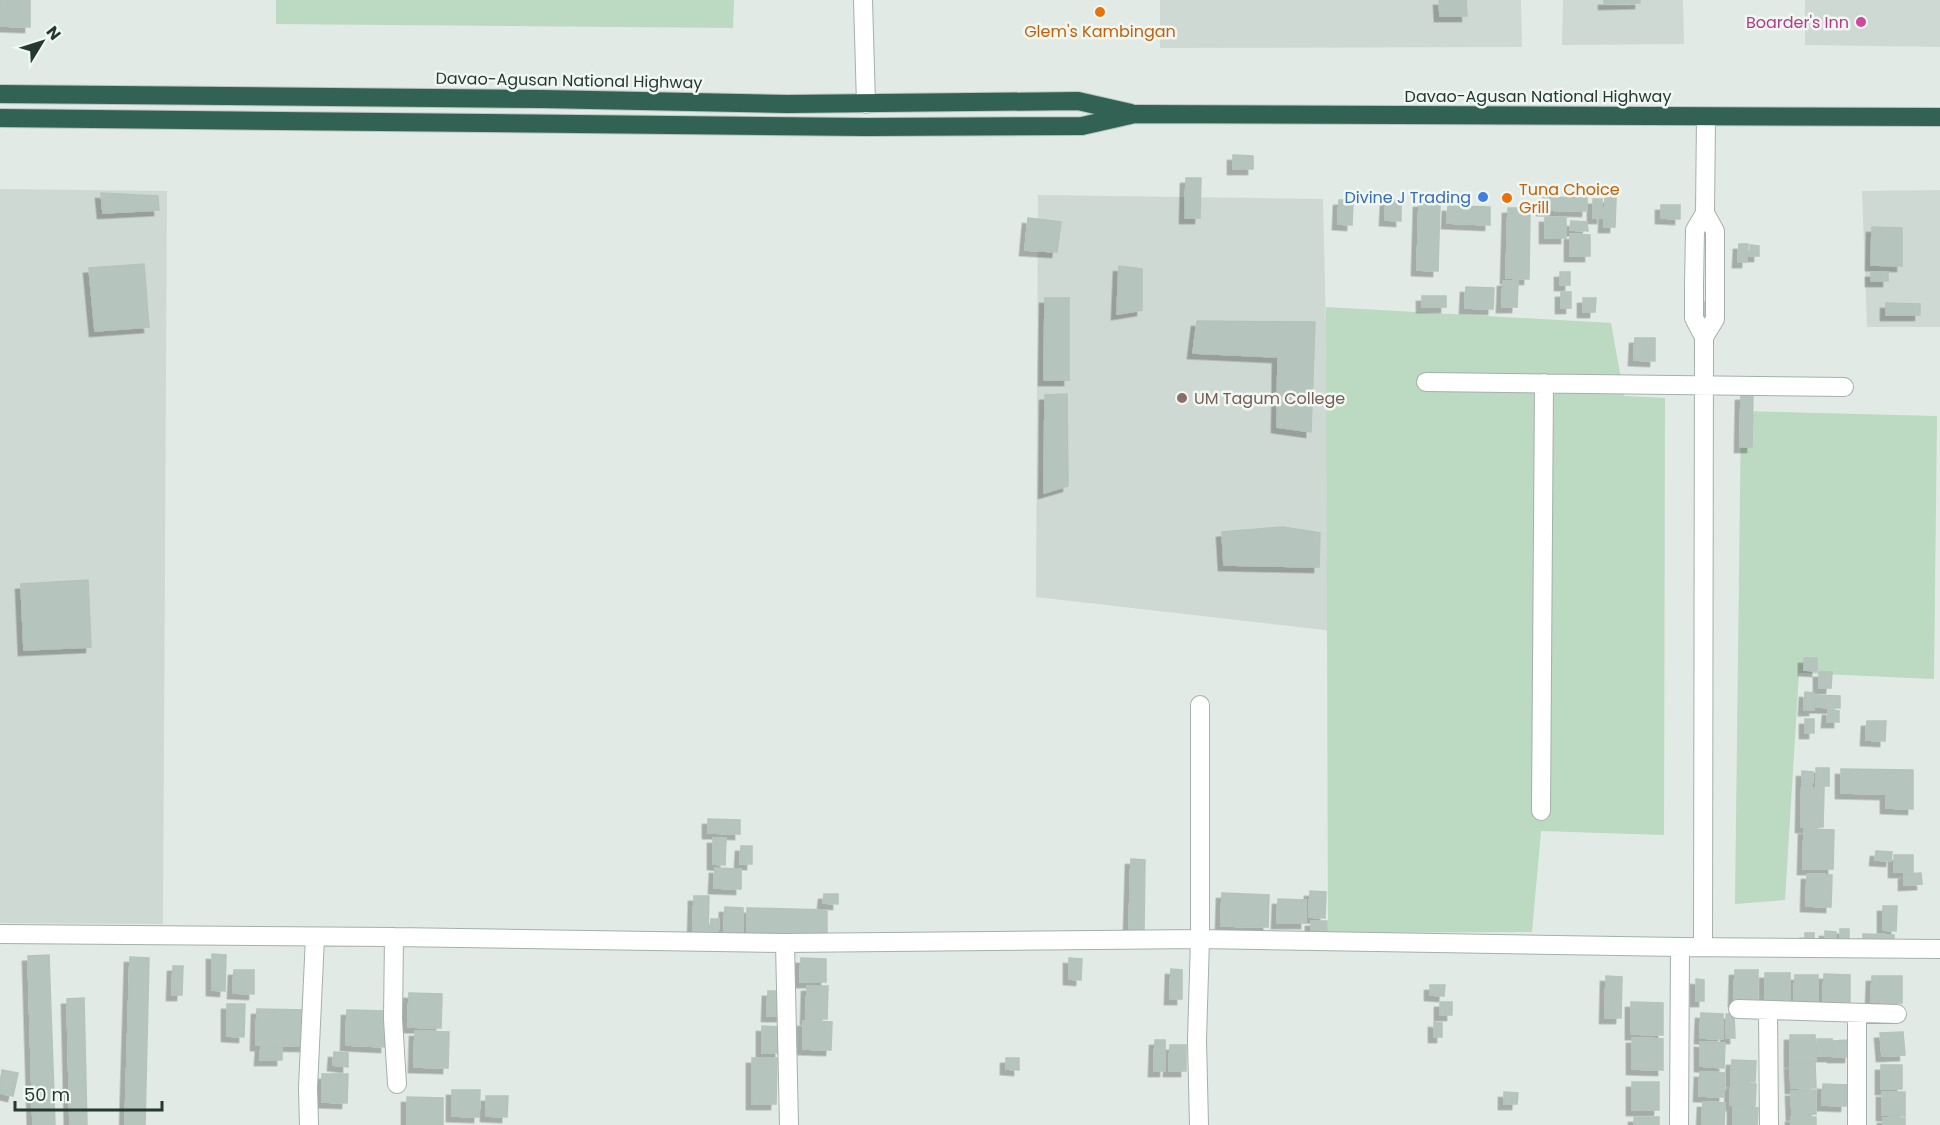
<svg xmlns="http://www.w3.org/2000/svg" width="1940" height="1125" viewBox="0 0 1940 1125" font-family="Poppins,sans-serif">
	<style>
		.built { fill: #cfd9d4 }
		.green { fill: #bcd9c1 }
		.building { fill: #b6c4be; stroke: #b4c3bb; stroke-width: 1.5; filter: url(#shadow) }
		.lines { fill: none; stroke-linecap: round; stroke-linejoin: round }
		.street-casing { stroke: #a4b1ab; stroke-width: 20 }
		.highway-casing { stroke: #bdc4c1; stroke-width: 20 }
		.street { stroke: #fff; stroke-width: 18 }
		.highway { stroke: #326253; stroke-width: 18 }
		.food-dot { fill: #e8710a; stroke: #f1f7f3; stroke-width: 2 }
		.hotel-dot { fill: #d1479c; stroke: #f1f7f3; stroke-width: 2 }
		.shop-dot { fill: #3f7fe0; stroke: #f1f7f3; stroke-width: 2 }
		.education-dot { fill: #8d6e63; stroke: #f1f7f3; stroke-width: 2 }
		.labels { text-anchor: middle; stroke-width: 5; stroke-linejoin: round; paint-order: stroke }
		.hotel-label { font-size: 16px; fill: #b23c85; stroke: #f1f7f3; text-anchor: end }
		.food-label { font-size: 16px; fill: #c56008; stroke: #f1f7f3 }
		.street-label { font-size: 16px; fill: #233931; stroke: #f1f7f3 }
		.shop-label { font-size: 16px; fill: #366cbe; stroke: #f1f7f3; text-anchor: end }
		.education-label { font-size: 16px; fill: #785e54; stroke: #f1f7f3; text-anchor: start }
	</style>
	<defs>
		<filter id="shadow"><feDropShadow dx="-5.5" dy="5.5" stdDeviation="0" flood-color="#0004"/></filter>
	</defs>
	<rect width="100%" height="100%" fill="#e1eae5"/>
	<path class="built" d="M 1160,0 L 1521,0 L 1522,47 L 1160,48 Z
		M 1563,0 L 1683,0 L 1684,44 L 1562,45 Z
		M 1805,0 L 1940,0 L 1940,47 L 1805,45 Z
		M 0,189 L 167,191 L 163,924 L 0,923 Z
		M 1940,190 L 1940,327 L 1867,327 L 1862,191 Z
		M 1038,195 L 1323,199 L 1333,631 L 1036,597 Z"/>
	<path class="green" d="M 276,0 L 734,0 L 733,28 L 276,24 Z
		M 1326,307 L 1611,323 L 1624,396 L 1665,398 L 1664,835 L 1541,831 L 1532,932 L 1328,933 Z
		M 1741,411 L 1937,416 L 1934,679 L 1799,673 L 1785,900 L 1735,904 Z"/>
	<path class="building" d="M 0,0 L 30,0 L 30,27 L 0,26 Z
		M 1439,0 L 1466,0 L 1467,16 L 1440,16 Z
		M 1604,0 L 1640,0 L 1640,3 L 1604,4 Z
		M 1233,155 L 1253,156 L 1253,169 L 1233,169 Z
		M 1186,178 L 1201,178 L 1200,218 L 1185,218 Z
		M 101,193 L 158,196 L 159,210 L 103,213 Z
		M 1543,197 L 1587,198 L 1587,211 L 1542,210 Z
		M 1605,198 L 1616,198 L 1615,227 L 1604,227 Z
		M 1386,199 L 1401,200 L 1401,221 L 1385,220 Z
		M 1593,199 L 1602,199 L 1602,218 L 1593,218 Z
		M 1339,200 L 1353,200 L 1352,225 L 1338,224 Z
		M 1419,202 L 1440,202 L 1438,271 L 1417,270 Z
		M 1661,205 L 1680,205 L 1680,219 L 1661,218 Z
		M 1448,206 L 1490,207 L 1490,225 L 1447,223 Z
		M 1508,208 L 1530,208 L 1529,279 L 1506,278 Z
		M 1545,217 L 1566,217 L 1566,238 L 1545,238 Z
		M 1028,218 L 1061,222 L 1057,252 L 1025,250 Z
		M 1571,221 L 1587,222 L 1588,231 L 1570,230 Z
		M 1872,227 L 1902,228 L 1902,266 L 1871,265 Z
		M 1570,234 L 1590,235 L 1590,256 L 1570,256 Z
		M 1739,244 L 1748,244 L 1747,262 L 1738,262 Z
		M 1750,245 L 1759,246 L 1759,256 L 1750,256 Z
		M 144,264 L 149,327 L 95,331 L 89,268 Z
		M 1119,266 L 1142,269 L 1142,310 L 1117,314 Z
		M 1560,272 L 1570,272 L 1570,285 L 1560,285 Z
		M 1871,272 L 1888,272 L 1888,281 L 1871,281 Z
		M 1503,281 L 1518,281 L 1517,307 L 1502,307 Z
		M 1466,287 L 1494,288 L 1493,309 L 1465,308 Z
		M 1561,292 L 1571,292 L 1571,308 L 1561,308 Z
		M 1422,296 L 1446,296 L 1446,307 L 1422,307 Z
		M 1045,298 L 1069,298 L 1069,380 L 1044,380 Z
		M 1583,298 L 1596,298 L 1595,312 L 1583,312 Z
		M 1700,302 L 1709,302 L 1709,316 L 1700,315 Z
		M 1886,303 L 1920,304 L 1920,315 L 1886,315 Z
		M 1197,321 L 1315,322 L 1311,432 L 1277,427 L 1278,357 L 1193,353 Z
		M 1635,338 L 1655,338 L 1655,361 L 1634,360 Z
		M 1067,394 L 1068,486 L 1044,493 L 1045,395 Z
		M 1741,395 L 1753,395 L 1752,447 L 1740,447 Z
		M 1283,527 L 1320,533 L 1319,567 L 1224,565 L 1222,532 Z
		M 88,580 L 91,647 L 24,650 L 21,584 Z
		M 1804,658 L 1817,658 L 1817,671 L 1804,670 Z
		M 1819,672 L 1832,672 L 1831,688 L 1819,688 Z
		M 1805,692 L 1814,693 L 1814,710 L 1804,710 Z
		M 1815,695 L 1840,696 L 1840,708 L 1815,707 Z
		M 1828,710 L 1839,711 L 1839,722 L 1827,722 Z
		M 1805,719 L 1814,719 L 1814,733 L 1805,733 Z
		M 1867,721 L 1886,721 L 1885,741 L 1866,740 Z
		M 1816,768 L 1829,768 L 1829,786 L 1816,786 Z
		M 1841,769 L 1913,770 L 1913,809 L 1886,808 L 1886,794 L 1841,793 Z
		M 1802,771 L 1813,772 L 1812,788 L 1824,788 L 1823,827 L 1801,827 Z
		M 708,819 L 740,820 L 740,834 L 708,833 Z
		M 1804,829 L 1834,830 L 1833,869 L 1803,869 Z
		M 713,838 L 726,838 L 725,865 L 713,864 Z
		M 741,846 L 752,846 L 752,864 L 740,864 Z
		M 1876,851 L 1892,852 L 1891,861 L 1875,860 Z
		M 1894,855 L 1913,855 L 1913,872 L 1894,872 Z
		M 1131,859 L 1145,860 L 1144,930 L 1129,929 Z
		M 715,868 L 741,869 L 741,889 L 714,888 Z
		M 1921,873 L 1922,884 L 1904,885 L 1904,874 Z
		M 1807,874 L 1832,875 L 1831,907 L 1806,906 Z
		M 1310,891 L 1326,892 L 1325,918 L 1309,917 Z
		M 1222,893 L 1269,895 L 1268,927 L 1221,926 Z
		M 824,894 L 838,894 L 838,904 L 823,903 Z
		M 694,896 L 709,896 L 708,933 L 693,932 Z
		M 1278,899 L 1306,900 L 1306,923 L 1277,923 Z
		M 1883,906 L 1897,906 L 1896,931 L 1883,930 Z
		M 725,907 L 743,908 L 743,933 L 724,932 Z
		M 747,908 L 827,910 L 827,936 L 747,934 Z
		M 711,919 L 719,919 L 718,935 L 710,935 Z
		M 1311,921 L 1327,921 L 1327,938 L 1311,937 Z
		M 1840,929 L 1849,929 L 1849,939 L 1840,939 Z
		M 1825,931 L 1836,932 L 1836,942 L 1825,942 Z
		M 1805,933 L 1814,933 L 1814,940 L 1805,939 Z
		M 1863,934 L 1894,935 L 1894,945 L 1863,944 Z
		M 212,954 L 226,955 L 225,991 L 212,990 Z
		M 49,955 L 55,1125 L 33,1125 L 28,956 Z
		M 130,957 L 149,958 L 145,1125 L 125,1125 Z
		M 801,958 L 826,959 L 826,982 L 800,982 Z
		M 1069,958 L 1082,959 L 1081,980 L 1069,979 Z
		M 173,966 L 183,966 L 182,995 L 172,995 Z
		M 1171,969 L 1182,970 L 1182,999 L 1170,999 Z
		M 234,970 L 254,970 L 254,994 L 233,993 Z
		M 1735,970 L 1758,970 L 1758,1002 L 1734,1001 Z
		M 1765,973 L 1790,973 L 1790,1000 L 1765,1000 Z
		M 1824,974 L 1850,975 L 1850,1002 L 1823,1001 Z
		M 1795,975 L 1818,975 L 1818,1002 L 1794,1002 Z
		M 1606,976 L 1622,977 L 1621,1018 L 1605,1018 Z
		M 1872,976 L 1902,976 L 1902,1003 L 1871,1002 Z
		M 1696,979 L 1704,980 L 1704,1001 L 1696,1001 Z
		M 1430,985 L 1445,985 L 1444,996 L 1430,995 Z
		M 807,986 L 828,986 L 827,1019 L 806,1019 Z
		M 768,991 L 782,991 L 782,1016 L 767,1016 Z
		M 409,993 L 442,994 L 441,1028 L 408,1027 Z
		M 84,998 L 87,1125 L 70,1125 L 67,999 Z
		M 1440,1002 L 1452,1002 L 1452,1015 L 1440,1015 Z
		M 1631,1002 L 1663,1003 L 1663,1035 L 1631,1034 Z
		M 227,1004 L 245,1004 L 244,1037 L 227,1036 Z
		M 257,1009 L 306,1010 L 305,1046 L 256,1045 Z
		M 347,1010 L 386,1011 L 386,1047 L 346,1045 Z
		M 1701,1013 L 1723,1014 L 1723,1039 L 1700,1038 Z
		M 1726,1014 L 1734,1014 L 1735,1038 L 1726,1038 Z
		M 803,1021 L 832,1022 L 831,1050 L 803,1049 Z
		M 1434,1022 L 1442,1023 L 1442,1037 L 1434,1037 Z
		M 762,1026 L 781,1027 L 780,1053 L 762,1053 Z
		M 415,1031 L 449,1032 L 448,1068 L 414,1067 Z
		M 1903,1032 L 1905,1055 L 1882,1056 L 1880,1033 Z
		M 1790,1035 L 1815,1035 L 1816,1062 L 1790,1062 Z
		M 1632,1038 L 1663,1039 L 1663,1070 L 1632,1069 Z
		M 1817,1039 L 1832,1039 L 1833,1056 L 1817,1056 Z
		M 1155,1040 L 1165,1040 L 1165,1071 L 1154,1071 Z
		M 1850,1040 L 1850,1057 L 1833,1057 L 1833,1041 Z
		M 1700,1042 L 1725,1043 L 1724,1068 L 1700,1066 Z
		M 1170,1045 L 1186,1045 L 1186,1071 L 1169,1071 Z
		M 261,1046 L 282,1047 L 282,1060 L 260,1060 Z
		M 334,1052 L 348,1053 L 348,1067 L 333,1065 Z
		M 752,1058 L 777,1058 L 776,1104 L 752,1104 Z
		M 1006,1058 L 1019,1058 L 1019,1070 L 1006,1069 Z
		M 1732,1060 L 1756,1061 L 1755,1082 L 1731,1081 Z
		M 1815,1063 L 1816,1088 L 1791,1088 L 1790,1064 Z
		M 1881,1065 L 1902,1065 L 1902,1089 L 1881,1089 Z
		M 2,1070 L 18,1073 L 13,1096 L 0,1093 Z
		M 1700,1072 L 1725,1073 L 1724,1097 L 1699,1096 Z
		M 322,1074 L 348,1074 L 347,1103 L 322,1102 Z
		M 1632,1082 L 1659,1082 L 1659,1110 L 1632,1110 Z
		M 1731,1083 L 1756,1084 L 1755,1106 L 1730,1105 Z
		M 1823,1084 L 1847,1085 L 1846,1106 L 1822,1105 Z
		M 452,1090 L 480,1090 L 479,1117 L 452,1116 Z
		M 1816,1090 L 1816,1114 L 1792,1115 L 1791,1091 Z
		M 1504,1092 L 1518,1093 L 1517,1104 L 1504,1104 Z
		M 1882,1092 L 1905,1092 L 1905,1116 L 1882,1115 Z
		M 486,1096 L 508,1096 L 507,1117 L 486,1116 Z
		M 407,1097 L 443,1098 L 443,1125 L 407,1125 Z
		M 1703,1102 L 1725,1103 L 1724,1125 L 1702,1125 Z
		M 1733,1106 L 1758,1108 L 1757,1125 L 1733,1125 Z
		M 1634,1117 L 1659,1117 L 1659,1125 L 1634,1125 Z
		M 1791,1117 L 1816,1117 L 1816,1125 L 1791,1125 Z
		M 1883,1118 L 1905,1118 L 1905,1125 L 1883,1125 Z"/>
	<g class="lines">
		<defs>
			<path id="street" d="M 863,0 L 866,104
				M 1704,337 L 1694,318 L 1694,286 L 1695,230 L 1705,213
				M 1426,382 L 1844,387
				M 1541,811 L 1544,383
				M 0,934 L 394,937 L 785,943 L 1200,939 L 1680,947 L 1940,949
				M 394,937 L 393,1019 L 397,1084
				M 785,943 L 789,1125
				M 1703,947 L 1704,337 L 1715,319 L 1715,231 L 1705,213 L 1706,117
				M 1738,1009 L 1897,1014
				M 1768,1010 L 1769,1125
				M 1857,1013 L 1857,1125
				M 309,1125 L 308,1088 L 315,937
				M 1199,1125 L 1197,1040 L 1200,939 L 1200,705
				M 1679,1125 L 1680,947"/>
			<path id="highway" d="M 0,94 L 542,99 L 787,104 L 1078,101 L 1131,113
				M 0,118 L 866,127 L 1082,126 L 1135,114 L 1940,117"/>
		</defs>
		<use href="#street" class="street-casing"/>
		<use href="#highway" class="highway-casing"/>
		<use href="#street" class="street"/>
		<use href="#highway" class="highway"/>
	</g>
	<g class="food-dot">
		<circle cx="1100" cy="12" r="6"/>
		<circle cx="1507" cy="198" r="6"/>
	</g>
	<circle class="hotel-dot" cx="1861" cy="22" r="6"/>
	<circle class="shop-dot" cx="1483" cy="197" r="6"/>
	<circle class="education-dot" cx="1182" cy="398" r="6"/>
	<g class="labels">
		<g class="hotel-label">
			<text x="1849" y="28">Boarder's Inn</text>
		</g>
		<g class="food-label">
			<text x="1100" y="37">Glem's Kambingan</text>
			<text x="1519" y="195" text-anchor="start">Tuna Choice<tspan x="1519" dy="18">Grill</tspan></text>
		</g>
		<g class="street-label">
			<text transform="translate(569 80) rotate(1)" y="6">Davao-Agusan National Highway</text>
			<text x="1538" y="102">Davao-Agusan National Highway</text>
		</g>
		<g class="shop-label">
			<text x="1471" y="203">Divine J Trading</text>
		</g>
		<g class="education-label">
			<text x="1194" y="404">UM Tagum College</text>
		</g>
	</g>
	<g transform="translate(42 42) rotate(52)" stroke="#f1f7f3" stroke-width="4.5" paint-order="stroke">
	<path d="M0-4.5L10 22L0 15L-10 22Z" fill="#233931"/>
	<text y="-9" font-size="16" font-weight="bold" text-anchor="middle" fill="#233931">N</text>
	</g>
	<path d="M15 1101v9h147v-9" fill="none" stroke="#233931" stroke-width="3"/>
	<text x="24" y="1101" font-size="18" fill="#233931" stroke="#f1f7f3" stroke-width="4.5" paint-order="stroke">50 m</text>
</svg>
